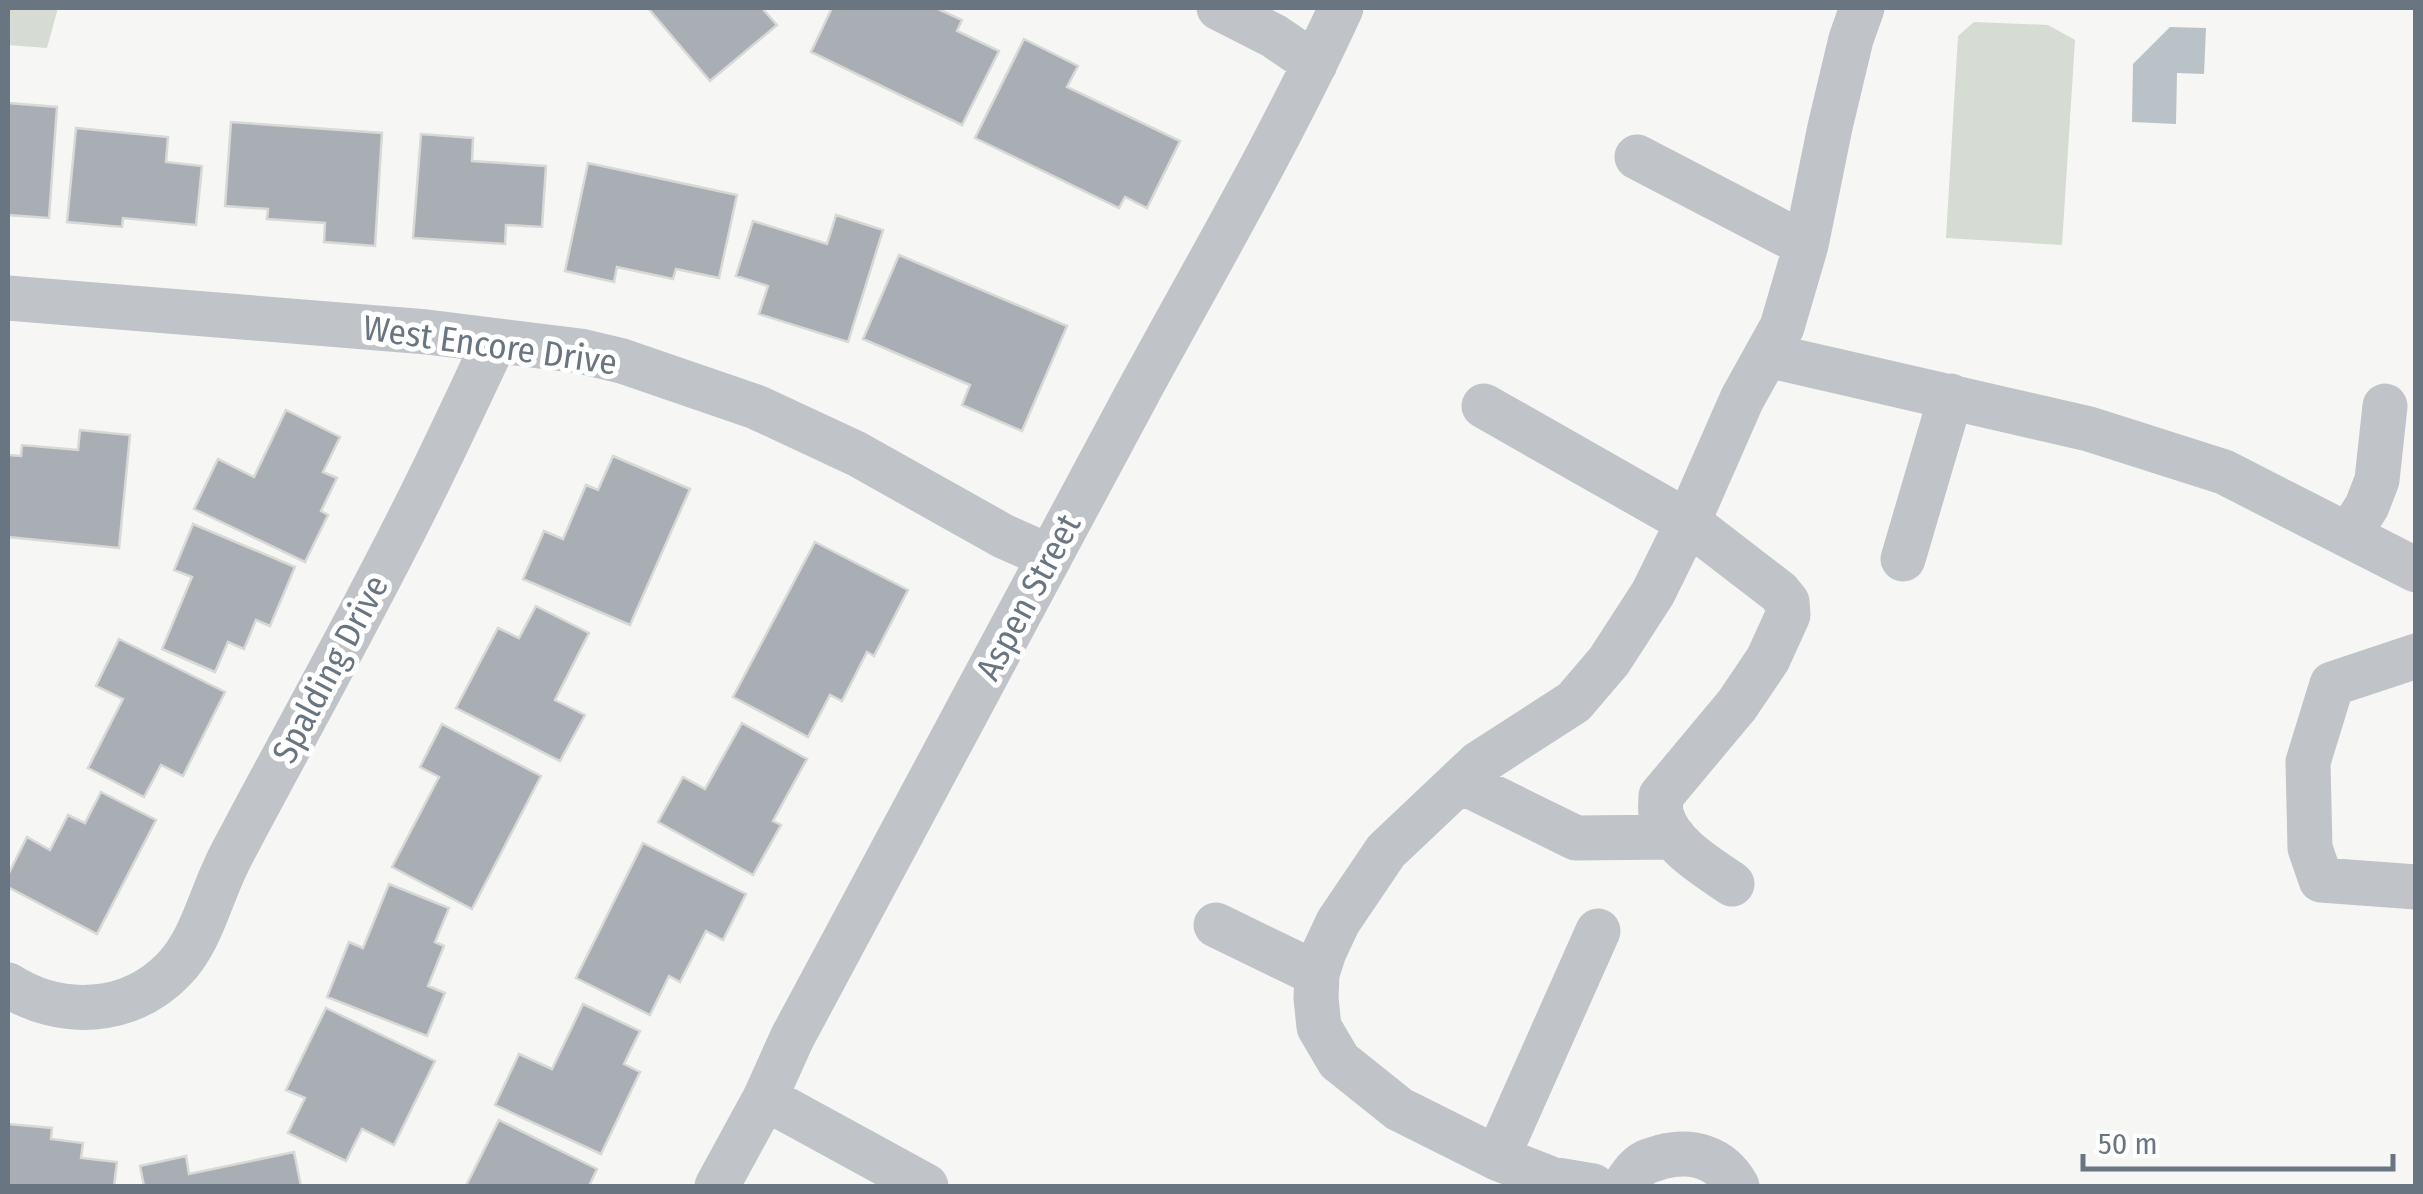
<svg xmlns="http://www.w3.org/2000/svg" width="2423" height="1194" viewBox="0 0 2423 1194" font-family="'Fira Sans Condensed',sans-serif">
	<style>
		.green { fill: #d6dbd3 }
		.water { fill: #b9c2c6 }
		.building { fill: #a8aeb3; stroke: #d8d8d6; stroke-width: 2.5 }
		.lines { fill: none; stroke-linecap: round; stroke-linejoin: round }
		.minor { stroke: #c0c3c7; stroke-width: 45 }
		.labels { text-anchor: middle; stroke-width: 10; stroke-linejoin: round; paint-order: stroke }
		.street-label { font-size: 35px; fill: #697581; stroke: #fff }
	</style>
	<rect width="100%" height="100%" fill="#f6f6f4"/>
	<path class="green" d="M 8,8 L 58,8 L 47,48 L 8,45 Z
		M 1974,22 L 2048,25 L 2075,40 L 2062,245 L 1946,238 L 1958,36 Z"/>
	<path class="water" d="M 2170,27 L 2206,28 L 2204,74 L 2177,73 L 2176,124 L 2132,122 L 2133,64 Z"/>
	<path class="building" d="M 648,8 L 762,8 L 777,25 L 710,81 Z
		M 832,8 L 936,8 L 962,20 L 957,31 L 999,51 L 962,125 L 811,52 Z
		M 1024,39 L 1078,66 L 1067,87 L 1180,141 L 1147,208 L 1125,197 L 1119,208 L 975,138 Z
		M 8,103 L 57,107 L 49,218 L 8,215 Z
		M 231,122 L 382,133 L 375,246 L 324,242 L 325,223 L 267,219 L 268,209 L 225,206 Z
		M 76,128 L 168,137 L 166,162 L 202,166 L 196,225 L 123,218 L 122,227 L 67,222 Z
		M 421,134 L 473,138 L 472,161 L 546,166 L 542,227 L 506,225 L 505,244 L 413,238 Z
		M 588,163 L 737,195 L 719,278 L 676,269 L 673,279 L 617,267 L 614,282 L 565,271 Z
		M 836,215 L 883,230 L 848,342 L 759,314 L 768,286 L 736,276 L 753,221 L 827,244 Z
		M 899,255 L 1067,326 L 1022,431 L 962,405 L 970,385 L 863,339 Z
		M 286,410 L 340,437 L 323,472 L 337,478 L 321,511 L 328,515 L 305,562 L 194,509 L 218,459 L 254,477 Z
		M 80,430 L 130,435 L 119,548 L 8,537 L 8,455 L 21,456 L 22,445 L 78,450 Z
		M 613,456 L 690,489 L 630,625 L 523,579 L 544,531 L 563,539 L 586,485 L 598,490 Z
		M 193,524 L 295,567 L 270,626 L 256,620 L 244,649 L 228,642 L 215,672 L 162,649 L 192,577 L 174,570 Z
		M 815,542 L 908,590 L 874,656 L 867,652 L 842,701 L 830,695 L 808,737 L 733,697 Z
		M 536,606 L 589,633 L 555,700 L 585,715 L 560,761 L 456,708 L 498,628 L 519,638 Z
		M 119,639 L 225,692 L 183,776 L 161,765 L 144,797 L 88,768 L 123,699 L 96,686 Z
		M 742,723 L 807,759 L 773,821 L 781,825 L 753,875 L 658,822 L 683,777 L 705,789 Z
		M 442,724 L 541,776 L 472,909 L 392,867 L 439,777 L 420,767 Z
		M 101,792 L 156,820 L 97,934 L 8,887 L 8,875 L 27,837 L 50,850 L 68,815 L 85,823 Z
		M 643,843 L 746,894 L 723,940 L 706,931 L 680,982 L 669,976 L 650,1015 L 576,978 Z
		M 389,884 L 449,908 L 435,942 L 444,946 L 428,986 L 445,993 L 427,1036 L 327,997 L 349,942 L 363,948 Z
		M 583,1004 L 640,1031 L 624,1064 L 640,1072 L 601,1154 L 495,1105 L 519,1054 L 552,1069 Z
		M 326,1008 L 435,1061 L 394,1145 L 362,1129 L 346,1161 L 288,1133 L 305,1098 L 286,1090 Z
		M 499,1120 L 597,1169 L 589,1186 L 466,1186 Z
		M 8,1124 L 52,1128 L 51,1139 L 83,1143 L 81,1158 L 117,1162 L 114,1186 L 8,1186 Z
		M 294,1152 L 301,1186 L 144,1186 L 140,1166 L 186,1156 L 189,1174 Z"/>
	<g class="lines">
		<path class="minor" d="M 1219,8 L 1274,36 L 1315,64
			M 1637,157 L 1806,245
			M 8,298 L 427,332 L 580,351 L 622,361 L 756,407 L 857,454 L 1003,536 L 1050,557
			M 1767,355 L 2089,429 L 2224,472 L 2416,570
			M 1484,406 L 1688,522 L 1779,592 L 1787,602 L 1788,615 L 1768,659 L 1737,705 L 1661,796 C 1661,801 1660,807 1661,813 C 1669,845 1706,866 1732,884
			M 2349,535 L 2367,506 L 2377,480 L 2385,406
			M 1903,559 L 1951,396
			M 2416,656 L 2332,684 L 2308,762 L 2310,848 L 2321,880 L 2416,887
			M 1460,781 L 1576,838 L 1674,837
			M 1216,925 L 1317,974
			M 8,985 C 60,1018 129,1016 174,969 C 200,942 209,902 225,868 C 231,854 239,841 246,827 C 302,722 360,618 413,512 C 442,455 468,398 495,341
			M 765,1098 L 926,1186
			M 1497,1158 L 1598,931
			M 717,1186 L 765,1098 L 792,1038 C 907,824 1021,610 1136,396 C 1206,267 1280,141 1341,8
			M 1593,1186 L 1551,1179 L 1497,1158 L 1399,1109 L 1339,1061 L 1319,1027 L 1316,998 L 1317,974 L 1324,952 L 1338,922 L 1386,851 L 1478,764 L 1574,702 L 1609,661 L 1653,593 L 1688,522 L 1742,399 L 1782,327 L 1806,245 L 1830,127 L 1851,39 L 1862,8
			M 1624,1186 C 1630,1178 1636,1167 1646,1162 C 1648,1161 1658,1158 1661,1157 C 1692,1149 1721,1157 1737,1186"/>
	</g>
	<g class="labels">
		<g class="street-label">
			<text transform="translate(490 345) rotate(8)" y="12">West Encore Drive</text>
			<text transform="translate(1028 597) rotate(-62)" y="12">Aspen Street</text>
			<text transform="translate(330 669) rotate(-62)" y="12">Spalding Drive</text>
		</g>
	</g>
	<rect width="2423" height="1194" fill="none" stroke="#697581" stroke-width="20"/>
	<path d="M2083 1154v15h310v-15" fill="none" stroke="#697581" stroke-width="5"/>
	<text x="2098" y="1154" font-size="30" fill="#697581" stroke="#ffffff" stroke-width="8" paint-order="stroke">50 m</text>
</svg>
